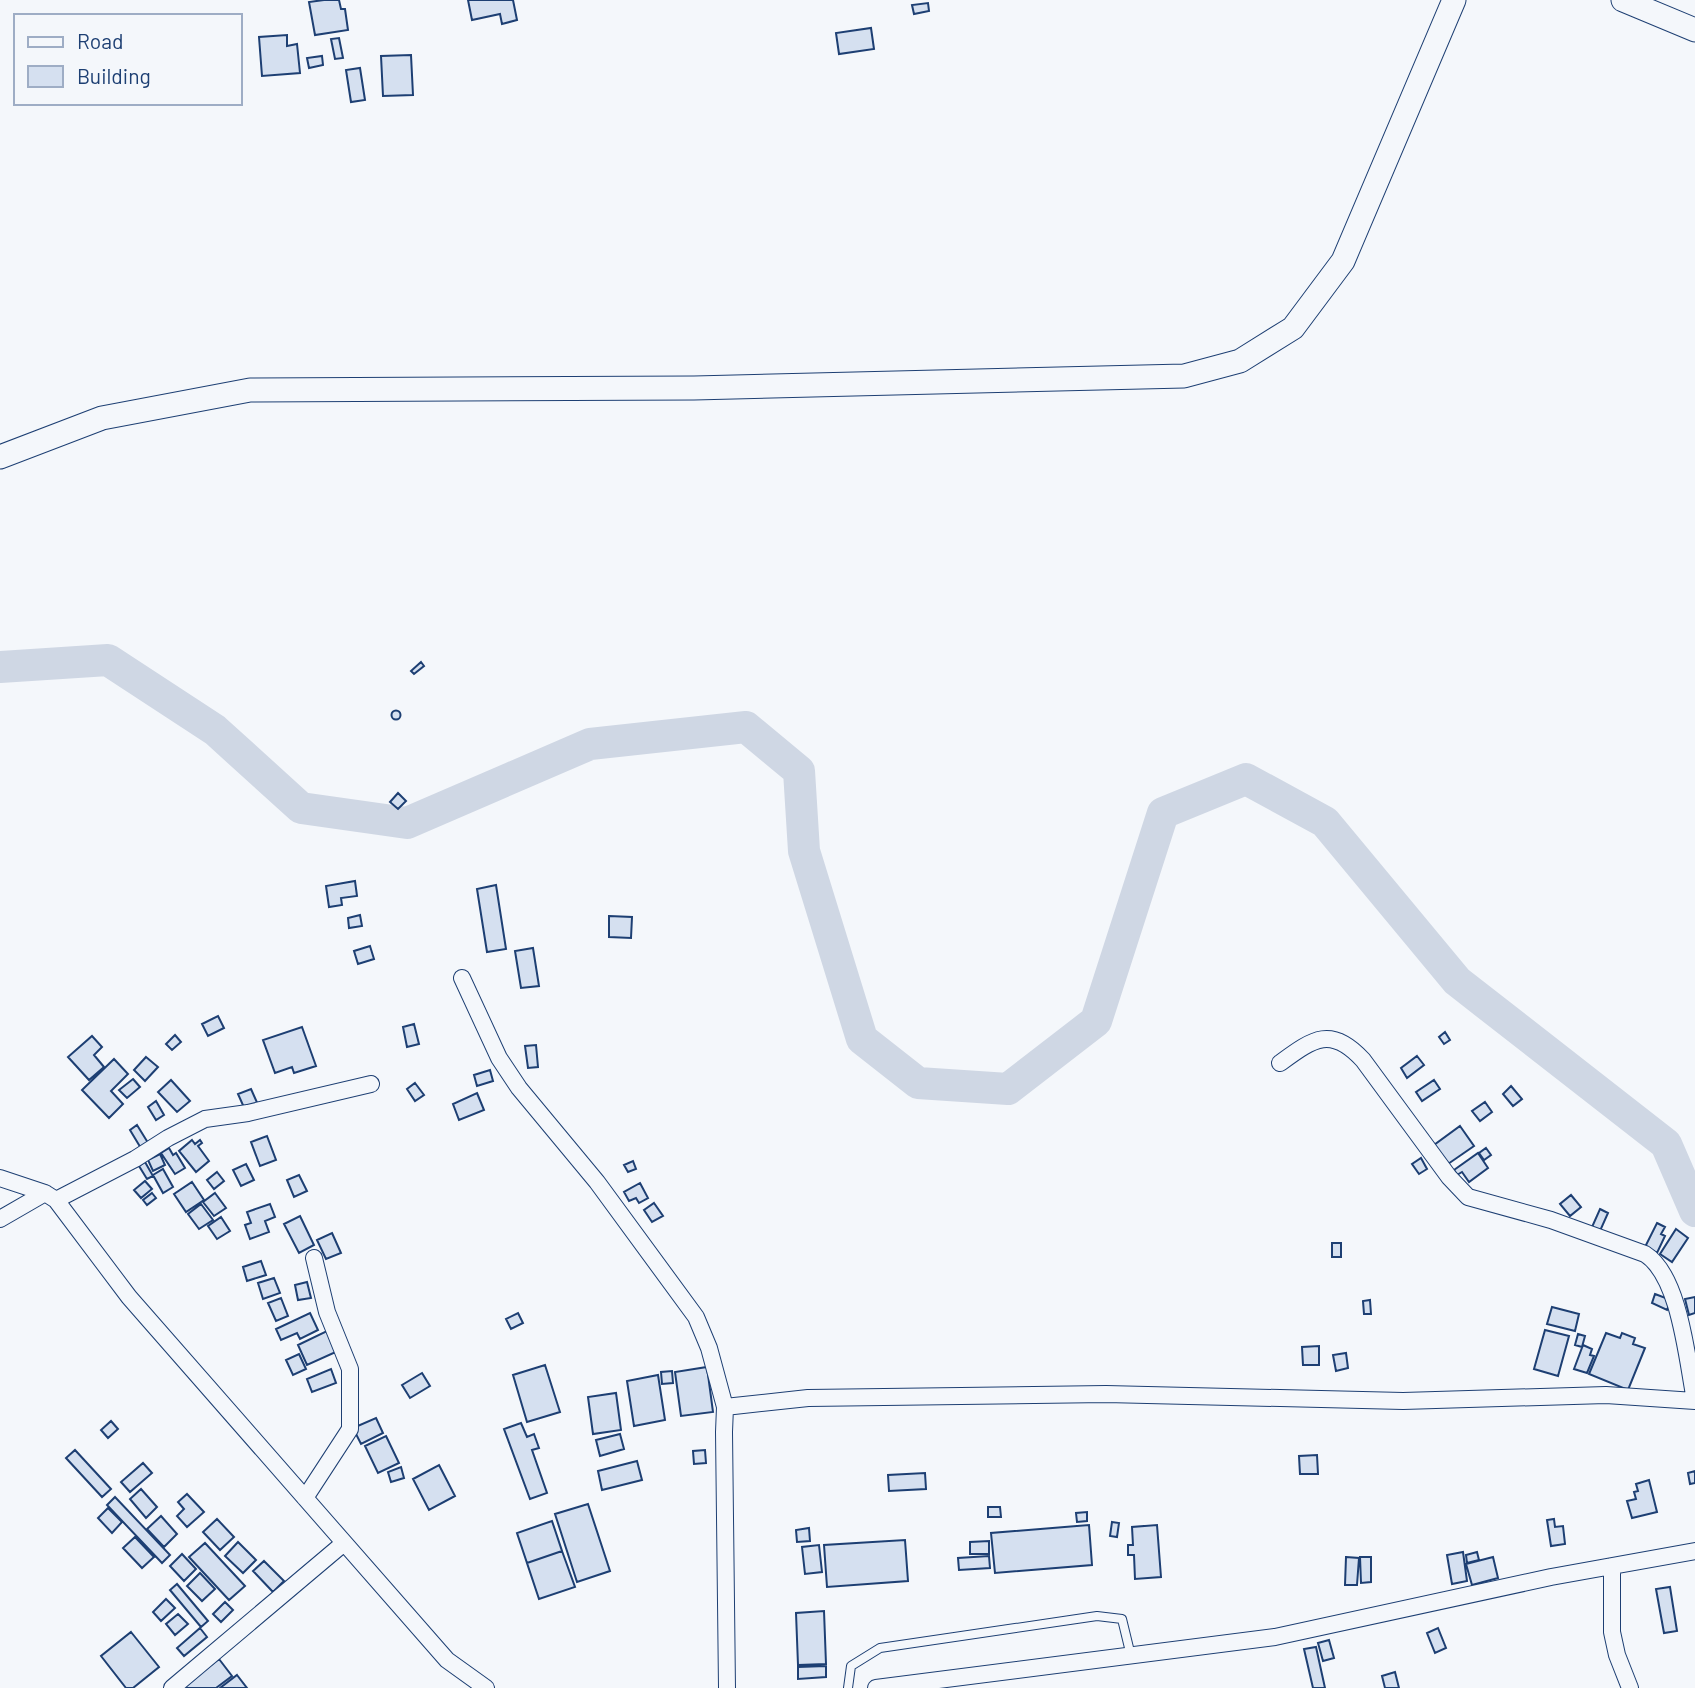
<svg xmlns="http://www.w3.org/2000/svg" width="1695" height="1688" viewBox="0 0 1695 1688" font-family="Barlow,sans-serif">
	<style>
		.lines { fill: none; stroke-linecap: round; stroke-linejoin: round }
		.river { stroke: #cfd7e4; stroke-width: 32 }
		.building { fill: #d5e0f0; stroke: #1d3f73; stroke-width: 2 }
		.lane-casing { stroke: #1d3f73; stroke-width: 10 }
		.street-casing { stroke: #1d3f73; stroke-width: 18 }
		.secondary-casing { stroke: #1d3f73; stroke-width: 25 }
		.lane { stroke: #f4f7fb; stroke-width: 8 }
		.street { stroke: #f4f7fb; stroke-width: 16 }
		.secondary { stroke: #f4f7fb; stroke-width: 23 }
	</style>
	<rect width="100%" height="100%" fill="#f4f7fb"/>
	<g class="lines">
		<path class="river" d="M 0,667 L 108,660 L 215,730 L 301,808 L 407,823 L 590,744 L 746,727 L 799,771 L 804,851 L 862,1039 L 918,1083 L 1008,1089 L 1096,1021 L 1163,813 L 1246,779 L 1325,822 L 1457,981 L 1666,1144 L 1695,1211"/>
	</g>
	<path class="building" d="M 324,0 L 339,0 L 341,9 L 345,9 L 348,30 L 315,35 L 309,2 Z
		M 468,0 L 513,0 L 517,20 L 502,24 L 500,14 L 472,20 Z
		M 928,3 L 929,11 L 914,14 L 912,5 Z
		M 871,28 L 874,49 L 839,54 L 836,33 Z
		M 287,35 L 287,46 L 297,44 L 300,73 L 262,76 L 259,37 Z
		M 339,38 L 343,58 L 335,59 L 331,39 Z
		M 411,55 L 413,95 L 383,96 L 381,56 Z
		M 322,56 L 323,65 L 309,68 L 307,58 Z
		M 360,68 L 365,100 L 351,102 L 346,70 Z
		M 421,662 L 424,666 L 414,674 L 411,671 Z
		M391.5 715a4.5 4.5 0 1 1 9 0a4.5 4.5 0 1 1-9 0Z
		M 398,793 L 406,801 L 398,809 L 390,802 Z
		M 355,881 L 357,896 L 341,898 L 342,905 L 329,907 L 326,886 Z
		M 496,885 L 506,949 L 487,952 L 477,889 Z
		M 360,915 L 362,926 L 349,928 L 348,918 Z
		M 609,916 L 632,917 L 631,938 L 609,937 Z
		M 370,946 L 374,959 L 358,964 L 354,951 Z
		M 533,948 L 539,986 L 521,988 L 515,951 Z
		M 218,1016 L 224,1028 L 208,1036 L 202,1024 Z
		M 414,1024 L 419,1044 L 407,1047 L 403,1027 Z
		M 302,1027 L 316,1066 L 294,1073 L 292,1067 L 275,1073 L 263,1040 Z
		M 1445,1032 L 1450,1040 L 1444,1044 L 1439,1037 Z
		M 175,1035 L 181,1042 L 172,1050 L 166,1044 Z
		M 92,1036 L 102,1047 L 94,1055 L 104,1067 L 89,1080 L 68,1057 Z
		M 536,1045 L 538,1067 L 528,1068 L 525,1046 Z
		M 1417,1056 L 1424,1065 L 1407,1078 L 1401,1068 Z
		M 146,1057 L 158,1067 L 145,1081 L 134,1070 Z
		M 114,1059 L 128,1074 L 111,1091 L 123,1104 L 109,1118 L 82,1090 Z
		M 490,1070 L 493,1081 L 477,1086 L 474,1075 Z
		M 133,1079 L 140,1087 L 127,1098 L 119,1090 Z
		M 171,1080 L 190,1101 L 177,1112 L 158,1092 Z
		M 1434,1080 L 1440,1089 L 1422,1101 L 1416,1092 Z
		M 415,1083 L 424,1095 L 415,1101 L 407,1089 Z
		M 1511,1086 L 1522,1099 L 1513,1106 L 1503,1094 Z
		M 251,1089 L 259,1107 L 246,1112 L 238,1094 Z
		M 477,1093 L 484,1110 L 459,1120 L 453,1104 Z
		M 156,1101 L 164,1115 L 156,1120 L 148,1107 Z
		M 1485,1102 L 1492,1112 L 1480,1121 L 1472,1111 Z
		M 137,1125 L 150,1146 L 142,1150 L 130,1130 Z
		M 1460,1126 L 1474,1146 L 1448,1164 L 1434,1145 Z
		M 267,1136 L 276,1160 L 260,1166 L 251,1142 Z
		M 192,1140 L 195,1144 L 200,1140 L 202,1143 L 198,1146 L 209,1161 L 196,1172 L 179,1151 Z
		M 169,1148 L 173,1155 L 176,1153 L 185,1168 L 175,1174 L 161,1153 Z
		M 1486,1148 L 1491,1155 L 1484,1160 L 1479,1153 Z
		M 1478,1153 L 1488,1168 L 1469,1182 L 1462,1172 L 1457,1175 L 1454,1170 Z
		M 160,1154 L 165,1165 L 153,1171 L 148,1160 Z
		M 1421,1158 L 1427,1169 L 1419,1174 L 1412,1164 Z
		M 633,1161 L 636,1169 L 628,1172 L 624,1165 Z
		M 145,1162 L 153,1176 L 147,1179 L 139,1166 Z
		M 246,1164 L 254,1180 L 241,1186 L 233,1170 Z
		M 163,1169 L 173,1187 L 163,1193 L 153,1175 Z
		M 217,1172 L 224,1181 L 214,1189 L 207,1180 Z
		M 299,1175 L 307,1191 L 294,1197 L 287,1180 Z
		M 145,1181 L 152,1189 L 141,1198 L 134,1190 Z
		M 192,1182 L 204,1200 L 186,1212 L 174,1194 Z
		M 640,1183 L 648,1198 L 639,1203 L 636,1198 L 629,1201 L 624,1192 Z
		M 152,1193 L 156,1198 L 147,1205 L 143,1200 Z
		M 215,1193 L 226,1208 L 214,1216 L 203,1202 Z
		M 1571,1195 L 1581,1207 L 1570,1216 L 1560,1204 Z
		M 654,1203 L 663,1216 L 652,1222 L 644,1210 Z
		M 201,1204 L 213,1220 L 199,1229 L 188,1214 Z
		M 270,1204 L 275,1217 L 265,1221 L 269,1232 L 250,1239 L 245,1225 L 251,1223 L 247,1212 Z
		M 1600,1209 L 1608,1213 L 1600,1231 L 1592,1227 Z
		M 300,1216 L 314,1245 L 299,1253 L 284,1224 Z
		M 221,1217 L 230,1231 L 217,1239 L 208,1226 Z
		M 1657,1223 L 1665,1227 L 1661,1234 L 1665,1236 L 1657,1253 L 1645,1247 Z
		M 1676,1229 L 1688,1238 L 1672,1262 L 1660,1254 Z
		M 332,1233 L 341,1253 L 326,1259 L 317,1240 Z
		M 1332,1243 L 1341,1243 L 1341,1257 L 1332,1257 Z
		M 261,1261 L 266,1275 L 247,1281 L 243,1267 Z
		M 274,1278 L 280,1293 L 263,1299 L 258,1283 Z
		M 307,1282 L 311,1298 L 298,1300 L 295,1285 Z
		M 1655,1294 L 1671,1300 L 1667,1310 L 1652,1303 Z
		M 1695,1297 L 1695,1313 L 1689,1315 L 1685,1299 Z
		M 281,1298 L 288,1316 L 276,1321 L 268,1303 Z
		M 1370,1300 L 1371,1314 L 1364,1314 L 1363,1301 Z
		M 1552,1307 L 1579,1314 L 1575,1331 L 1547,1324 Z
		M 310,1313 L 318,1330 L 300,1339 L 297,1333 L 281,1340 L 276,1329 Z
		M 518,1313 L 523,1323 L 511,1329 L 506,1319 Z
		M 329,1330 L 338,1351 L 307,1365 L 298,1345 Z
		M 1545,1330 L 1569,1336 L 1558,1376 L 1534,1369 Z
		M 1606,1333 L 1620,1338 L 1622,1333 L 1635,1338 L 1633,1344 L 1645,1348 L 1628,1390 L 1589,1374 Z
		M 1578,1334 L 1585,1336 L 1582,1347 L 1575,1345 Z
		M 1583,1345 L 1592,1349 L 1590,1355 L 1594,1356 L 1587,1373 L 1574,1369 Z
		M 1319,1346 L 1319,1365 L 1303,1365 L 1302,1347 Z
		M 1346,1353 L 1348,1368 L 1336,1371 L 1333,1355 Z
		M 299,1354 L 306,1369 L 293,1375 L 286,1360 Z
		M 545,1365 L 560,1412 L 527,1422 L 513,1375 Z
		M 707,1367 L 713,1412 L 681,1416 L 675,1372 Z
		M 331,1369 L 336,1383 L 312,1392 L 307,1379 Z
		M 672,1371 L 673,1383 L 662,1384 L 661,1372 Z
		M 422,1373 L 430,1386 L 410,1398 L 402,1385 Z
		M 658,1375 L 665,1420 L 634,1426 L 627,1381 Z
		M 616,1393 L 621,1430 L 593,1434 L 588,1397 Z
		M 376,1418 L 383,1433 L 361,1444 L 353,1428 Z
		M 111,1421 L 118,1429 L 108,1438 L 101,1430 Z
		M 521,1423 L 527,1437 L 534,1434 L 539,1448 L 532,1450 L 547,1493 L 530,1499 L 504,1429 Z
		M 620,1434 L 624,1449 L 600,1456 L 596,1440 Z
		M 386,1436 L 399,1463 L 378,1473 L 365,1446 Z
		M 75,1450 L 111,1489 L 102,1497 L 66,1458 Z
		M 705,1450 L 706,1463 L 694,1464 L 693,1451 Z
		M 1317,1455 L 1318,1474 L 1300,1474 L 1299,1456 Z
		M 637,1461 L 642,1480 L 602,1490 L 598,1471 Z
		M 143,1463 L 152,1473 L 130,1492 L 121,1482 Z
		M 439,1465 L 455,1496 L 429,1510 L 413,1479 Z
		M 401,1467 L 404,1478 L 391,1482 L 388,1472 Z
		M 1695,1471 L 1695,1483 L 1690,1484 L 1688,1473 Z
		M 925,1473 L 926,1489 L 889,1491 L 888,1475 Z
		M 1649,1480 L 1657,1512 L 1632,1518 L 1627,1501 L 1636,1499 L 1634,1492 L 1638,1491 L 1636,1484 Z
		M 141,1489 L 157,1507 L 146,1518 L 130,1499 Z
		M 187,1494 L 204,1512 L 187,1527 L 177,1516 L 184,1509 L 178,1502 Z
		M 115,1497 L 170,1555 L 162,1563 L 107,1505 Z
		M 588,1504 L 610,1571 L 577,1582 L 555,1514 Z
		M 988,1507 L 1000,1507 L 1001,1517 L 988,1517 Z
		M 108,1508 L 122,1522 L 112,1533 L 98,1518 Z
		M 1087,1512 L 1087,1521 L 1077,1522 L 1076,1513 Z
		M 161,1516 L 177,1534 L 164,1547 L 147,1529 Z
		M 217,1519 L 234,1537 L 220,1550 L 203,1532 Z
		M 1554,1519 L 1555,1527 L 1563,1526 L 1565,1544 L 1551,1546 L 1547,1520 Z
		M 552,1521 L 562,1551 L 527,1563 L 517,1533 Z
		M 1112,1522 L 1119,1523 L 1117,1537 L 1110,1536 Z
		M 1089,1525 L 1092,1565 L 995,1573 L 991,1533 Z
		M 1157,1525 L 1161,1577 L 1135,1579 L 1134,1555 L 1128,1555 L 1128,1545 L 1133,1545 L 1132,1527 Z
		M 809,1528 L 810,1541 L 797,1542 L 796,1530 Z
		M 135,1537 L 154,1557 L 142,1568 L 123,1548 Z
		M 905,1540 L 908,1581 L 827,1587 L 824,1545 Z
		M 989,1541 L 989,1554 L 970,1554 L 970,1542 Z
		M 238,1542 L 256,1560 L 243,1573 L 225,1556 Z
		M 205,1543 L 245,1586 L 229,1600 L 189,1557 Z
		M 819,1545 L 822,1572 L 805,1574 L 802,1547 Z
		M 562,1551 L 575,1587 L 539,1599 L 527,1563 Z
		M 1463,1552 L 1467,1581 L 1452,1584 L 1447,1555 Z
		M 1477,1552 L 1479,1560 L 1467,1563 L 1466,1555 Z
		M 182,1554 L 196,1569 L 184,1581 L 170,1566 Z
		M 989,1556 L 990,1568 L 959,1570 L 958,1558 Z
		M 1346,1557 L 1359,1558 L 1357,1585 L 1345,1585 Z
		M 1360,1557 L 1371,1557 L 1371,1582 L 1361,1583 Z
		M 1493,1557 L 1498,1578 L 1472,1585 L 1466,1564 Z
		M 264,1561 L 284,1581 L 273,1592 L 253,1571 Z
		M 200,1573 L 215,1589 L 202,1601 L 187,1586 Z
		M 177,1584 L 208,1621 L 201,1627 L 170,1590 Z
		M 1670,1587 L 1677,1631 L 1664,1633 L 1656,1589 Z
		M 166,1599 L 175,1608 L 161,1621 L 153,1612 Z
		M 225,1602 L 233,1610 L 221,1622 L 213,1614 Z
		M 824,1611 L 826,1664 L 798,1665 L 796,1613 Z
		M 178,1614 L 188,1624 L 175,1635 L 166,1624 Z
		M 200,1628 L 207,1637 L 184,1656 L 177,1648 Z
		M 1438,1628 L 1446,1648 L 1435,1653 L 1427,1633 Z
		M 131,1632 L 159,1667 L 133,1688 L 126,1688 L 101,1656 Z
		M 1329,1640 L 1334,1658 L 1323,1661 L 1318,1643 Z
		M 1316,1647 L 1325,1688 L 1313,1688 L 1304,1649 Z
		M 219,1659 L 232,1676 L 216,1688 L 180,1688 Z
		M 826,1666 L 826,1677 L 798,1679 L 798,1667 Z
		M 1395,1672 L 1399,1688 L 1385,1688 L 1382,1676 Z
		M 237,1675 L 247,1688 L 220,1688 Z"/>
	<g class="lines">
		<defs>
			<path id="lane" d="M 848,1688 L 851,1666 L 880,1648 L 1097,1616 L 1122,1619 L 1131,1656"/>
			<path id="street" d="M 462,978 L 499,1058 L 519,1088 L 597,1182 L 696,1317 L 709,1348 L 725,1407
				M 1280,1063 C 1313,1039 1331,1025 1363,1060 L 1449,1177 L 1468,1197 L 1551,1220 L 1645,1254 C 1680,1276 1687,1360 1695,1400
				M 0,1178 L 45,1193 L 56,1200 L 129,1297 L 447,1660 L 486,1688
				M 56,1200 L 135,1159 L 168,1138 L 205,1119 L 248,1113 L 371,1084
				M 0,1219 L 45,1193
				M 305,1498 L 350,1429 L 350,1369 L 327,1312 L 314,1258
				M 1612,1566 L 1612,1632 L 1617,1655 L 1630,1688
				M 172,1688 L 344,1543
				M 727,1688 L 724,1432 L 725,1407 L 808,1398 L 1106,1394 L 1403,1401 L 1606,1395 L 1695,1401
				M 876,1688 L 1275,1637 L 1551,1577 L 1695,1551"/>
			<path id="secondary" d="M 1623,0 L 1695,30
				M 0,457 L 102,418 L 250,390 L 694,388 L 1184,376 L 1240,361 L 1293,328 L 1343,261 L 1454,0"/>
		</defs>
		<use href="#lane" class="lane-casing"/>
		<use href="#street" class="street-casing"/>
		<use href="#secondary" class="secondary-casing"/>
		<use href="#lane" class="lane"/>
		<use href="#street" class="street"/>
		<use href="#secondary" class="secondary"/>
	</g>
	<rect x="14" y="14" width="228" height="91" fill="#f4f7fb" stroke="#9eadc5" stroke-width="2"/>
	<rect x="28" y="37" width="35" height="10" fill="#f4f7fb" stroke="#9eadc5" stroke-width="2"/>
	<text x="77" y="49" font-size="21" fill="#1d3f73">Road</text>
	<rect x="28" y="66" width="35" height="21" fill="#d5e0f0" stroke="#9eadc5" stroke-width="2"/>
	<text x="77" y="84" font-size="21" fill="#1d3f73">Building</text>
</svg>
